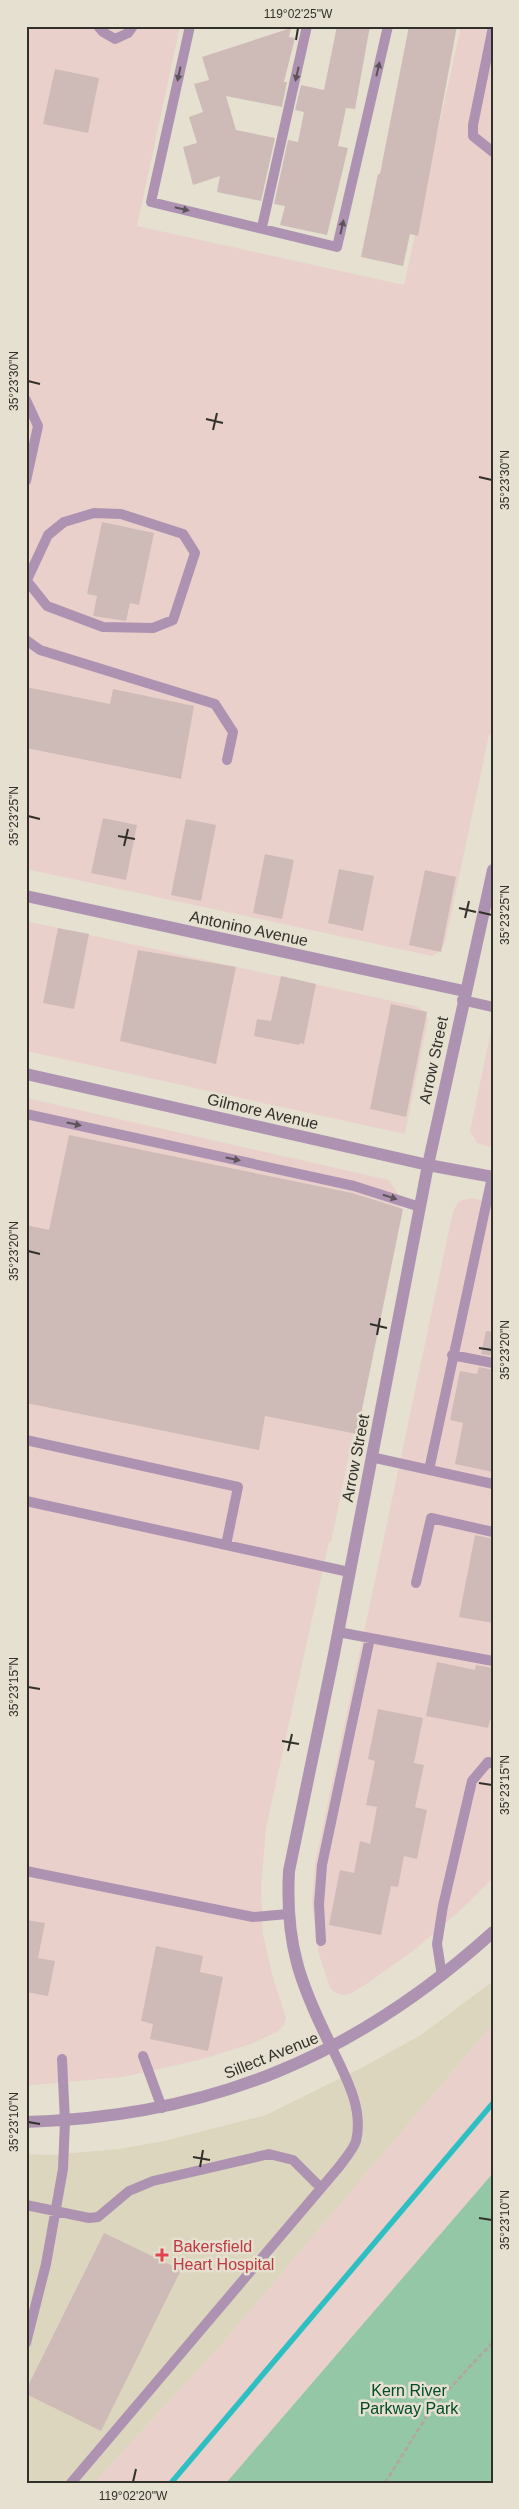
<svg xmlns="http://www.w3.org/2000/svg" width="519" height="2509" viewBox="0 0 519 2509" font-family="Arial,sans-serif">
	<style>
		.built { fill: #ddd6be }
		.industrial { fill: #ead0cb }
		.green { fill: #94c7a6 }
		.lines { fill: none; stroke-linecap: round; stroke-linejoin: round }
		.stream { stroke: #2ebfc3; stroke-width: 5.5 }
		.building { fill: #cebbb7 }
		.path { stroke: #aeaa9d; stroke-width: 3; stroke-dasharray: 5 2.5; stroke-linecap: butt }
		.service { stroke: #ad93b1; stroke-width: 10 }
		.minor { stroke: #ad93b1; stroke-width: 12 }
		.oneway { fill: #5d5359 }
		.ticks { fill: none; stroke: #32302a; stroke-width: 2 }
		.health-dot { fill: #e0444e; stroke: #e5e0d0; stroke-width: 2 }
		.labels { text-anchor: middle; stroke-width: 5; stroke-linejoin: round; paint-order: stroke }
		.street-label { font-size: 16px; fill: #32302a; stroke: #e5e0d0 }
		.health-label { font-size: 16px; fill: #be3a42; stroke: #e5e0d0; text-anchor: start }
		.park-label { font-size: 16px; fill: #014b2a; stroke: #e5e0d0 }
		.neatline { fill: none; stroke: #32302a; stroke-width: 2 }
		.ticks-label { font-size: 12px; text-anchor: middle; fill: #32302a }
	</style>
	<rect width="100%" height="100%" fill="#e5e0d0"/>
	<path class="built" d="M 493,1981 L 493,2024 L 221,2345 L 94,2483 L 26,2483 L 26,2154 L 49,2155 L 119,2149 L 164,2141 L 266,2115 L 363,2067 L 421,2035 Z"/>
	<path class="industrial" d="M 26,26 L 180,26 L 137,226 L 404,285 L 461,26 L 493,26 L 493,735 L 489,735 L 445,943 L 440,951 L 432,956 L 26,869 Z
		M 26,921 L 415,1006 L 423,1010 L 428,1019 L 405,1134 L 26,1051 Z
		M 493,1022 L 493,1148 L 477,1143 L 470,1131 Z
		M 26,1098 L 389,1180 L 402,1200 L 331,1542 L 329,1542 L 266,1828 L 261,1888 L 263,1934 L 272,1974 L 286,2018 L 284,2025 L 277,2032 L 251,2044 L 199,2060 L 123,2077 L 34,2085 L 26,2085 Z
		M 472,1198 L 493,1203 L 493,1878 L 463,1908 L 413,1951 L 368,1983 L 350,1994 L 343,1995 L 334,1992 L 330,1988 L 318,1951 L 312,1903 L 315,1864 L 453,1211 L 459,1201 Z
		M 493,2024 L 493,2173 L 226,2483 L 94,2483 L 221,2345 Z"/>
	<path class="green" d="M 493,2173 L 493,2483 L 226,2483 Z"/>
	<g class="lines">
		<path class="stream" d="M 171,2483 L 493,2103"/>
	</g>
	<path class="building" d="M 337,26 L 370,26 L 355,109 L 346,108 L 338,146 L 348,148 L 327,235 L 280,225 L 285,206 L 274,204 L 288,140 L 298,142 L 304,112 L 295,110 L 301,85 L 324,90 Z
		M 409,26 L 457,26 L 418,236 L 410,234 L 403,266 L 361,257 L 378,174 L 380,174 Z
		M 291,28 L 289,37 L 295,38 L 284,82 L 287,82 L 282,107 L 226,96 L 236,130 L 275,138 L 261,201 L 217,192 L 220,176 L 193,185 L 183,147 L 197,143 L 189,117 L 203,112 L 194,84 L 209,80 L 202,57 Z
		M 55,69 L 99,78 L 88,133 L 43,124 Z
		M 102,522 L 154,533 L 139,605 L 130,603 L 126,621 L 93,616 L 97,596 L 87,594 Z
		M 26,687 L 110,704 L 113,689 L 194,706 L 181,779 L 26,748 Z
		M 103,818 L 137,825 L 126,880 L 91,873 Z
		M 186,819 L 216,825 L 201,901 L 171,895 Z
		M 265,854 L 294,860 L 282,919 L 253,913 Z
		M 339,869 L 374,876 L 363,931 L 328,923 Z
		M 425,870 L 456,877 L 441,952 L 409,945 Z
		M 58,928 L 89,934 L 74,1009 L 43,1003 Z
		M 138,950 L 236,967 L 216,1064 L 120,1041 Z
		M 281,976 L 316,984 L 304,1044 L 300,1043 L 299,1045 L 254,1036 L 257,1019 L 271,1021 Z
		M 391,1004 L 427,1012 L 406,1117 L 370,1109 Z
		M 69,1135 L 352,1193 L 403,1209 L 357,1434 L 265,1416 L 259,1450 L 26,1403 L 26,1225 L 49,1230 Z
		M 486,1331 L 493,1332 L 493,1356 L 481,1354 Z
		M 479,1367 L 493,1370 L 493,1472 L 455,1464 L 463,1423 L 450,1420 L 460,1371 L 477,1374 Z
		M 475,1535 L 493,1539 L 493,1623 L 459,1617 Z
		M 437,1662 L 475,1670 L 476,1665 L 493,1668 L 493,1721 L 490,1720 L 488,1728 L 426,1716 Z
		M 378,1709 L 423,1718 L 414,1763 L 424,1765 L 415,1807 L 427,1810 L 417,1859 L 404,1856 L 398,1887 L 391,1886 L 381,1935 L 329,1925 L 340,1870 L 354,1873 L 360,1841 L 370,1844 L 377,1807 L 366,1805 L 375,1761 L 368,1759 Z
		M 26,1920 L 45,1923 L 38,1958 L 55,1961 L 48,1996 L 26,1992 Z
		M 156,1946 L 203,1956 L 200,1972 L 223,1977 L 208,2051 L 150,2039 L 153,2024 L 141,2021 Z
		M 104,2233 L 181,2270 L 101,2431 L 26,2394 L 26,2390 Z"/>
	<g class="lines">
		<path class="path" d="M 385,2483 L 433,2406 L 493,2342"/>
		<path class="service" d="M 98,26 L 103,32 L 115,39 L 128,33 L 133,26
			M 190,26 L 151,202 L 337,247 L 388,26
			M 493,27 L 473,125 L 473,136 L 493,152
			M 262,227 L 307,26
			M 26,400 L 38,426 L 26,481
			M 26,582 L 48,535 L 64,522 L 94,513 L 121,514 L 183,534 L 195,553 L 173,620 L 153,628 L 103,627 L 47,606 L 27,581
			M 26,640 L 40,650 L 215,704 L 233,732 L 227,760
			M 462,1000 L 493,1007
			M 26,1114 L 354,1186 L 420,1207
			M 452,1355 L 493,1363
			M 26,1440 L 238,1487 L 226,1545
			M 371,1457 L 493,1484
			M 429,1470 L 492,1177
			M 26,1501 L 349,1572
			M 416,1583 L 431,1518 L 493,1532
			M 338,1632 L 493,1661
			M 26,1871 L 253,1917 L 288,1914
			M 321,1941 L 319,1904 L 322,1865 L 370,1638
			M 442,1976 L 437,1944 L 443,1906 L 472,1781 L 488,1762 L 493,1763
			M 143,2056 L 162,2108
			M 26,2205 L 89,2218 L 98,2217 L 129,2191 L 153,2181 L 269,2154 L 293,2160 L 321,2188
			M 26,2343 L 46,2264 L 63,2169 L 65,2121 L 62,2059
			M 71,2483 L 339,2167 C 344,2160 353,2150 356,2141 C 364,2108 345,2076 332,2048"/>
		<path class="minor" d="M 26,896 L 464,991
			M 26,1074 L 428,1165 L 493,1177
			M 332,2048 C 300,1984 285,1944 289,1871 L 334,1654 L 428,1165 L 493,870
			M 26,2122 C 211,2117 356,2056 493,1932"/>
	</g>
	<defs><path id="oneway-solid" d="M-6-.8H1V-3.2L6.5 0L1 3.2V.8H-6Z" transform="scale(1.25)"/></defs>
	<g class="oneway">
		<use href="#oneway-solid" transform="translate(378 69) rotate(-77)"/>
		<use href="#oneway-solid" transform="translate(179 74) rotate(102)"/>
		<use href="#oneway-solid" transform="translate(297 74) rotate(103)"/>
		<use href="#oneway-solid" transform="translate(182 209) rotate(13)"/>
		<use href="#oneway-solid" transform="translate(342 227) rotate(-77)"/>
		<use href="#oneway-solid" transform="translate(74 1124) rotate(12)"/>
		<use href="#oneway-solid" transform="translate(233 1159) rotate(12)"/>
		<use href="#oneway-solid" transform="translate(390 1197) rotate(18)"/>
	</g>
	<path class="ticks" d="M 296,40 L 298,28M 28,381 L 40,384M 206,419 L 223,423M 213,430 L 217,413M 479,477 L 492,480M 28,816 L 40,819M 118,836 L 135,839M 124,846 L 128,829M 459,908 L 476,912M 479,912 L 492,915M 465,918 L 469,901M 28,1251 L 40,1254M 370,1324 L 387,1328M 377,1335 L 380,1318M 479,1348 L 492,1350M 28,1687 L 40,1689M 282,1741 L 299,1744M 288,1751 L 292,1734M 479,1783 L 492,1785M 28,2122 L 40,2124M 193,2157 L 210,2160M 200,2167 L 203,2150M 479,2218 L 492,2220M 133,2482 L 136,2469"/>
	<path class="health-dot" d="M159.5 2247.5h5v5h5v5h-5v5h-5v-5h-5v-5h5z"/>
	<g class="labels">
		<g class="street-label">
			<text transform="translate(249 928) rotate(12)" y="6">Antonino Avenue</text>
			<text transform="translate(433 1060) rotate(-78)" y="6">Arrow Street</text>
			<text transform="translate(263 1111) rotate(13)" y="6">Gilmore Avenue</text>
			<text transform="translate(355 1458) rotate(-79)" y="6">Arrow Street</text>
			<text transform="translate(271 2055) rotate(-22)" y="6">Sillect Avenue</text>
		</g>
		<g class="health-label">
			<text x="173" y="2252">Bakersfield<tspan x="173" dy="18">Heart Hospital</tspan></text>
		</g>
		<g class="park-label">
			<text x="409" y="2396">Kern River<tspan x="409" dy="18">Parkway Park</tspan></text>
		</g>
	</g>
	<rect width="519" height="2509" fill="none" stroke="#e5e0d0" stroke-width="55"/>
	<rect x="28" y="28" width="464" height="2454" class="neatline"/>
	<g class="ticks-label">
		<text x="298" y="18">119°02'25"W</text>
		<text transform="translate(14 381) rotate(-90)" y="4">35°23'30"N</text>
		<text transform="translate(505 480) rotate(-90)" y="4">35°23'30"N</text>
		<text transform="translate(14 816) rotate(-90)" y="4">35°23'25"N</text>
		<text transform="translate(505 915) rotate(-90)" y="4">35°23'25"N</text>
		<text transform="translate(14 1251) rotate(-90)" y="4">35°23'20"N</text>
		<text transform="translate(505 1350) rotate(-90)" y="4">35°23'20"N</text>
		<text transform="translate(14 1687) rotate(-90)" y="4">35°23'15"N</text>
		<text transform="translate(505 1785) rotate(-90)" y="4">35°23'15"N</text>
		<text transform="translate(14 2122) rotate(-90)" y="4">35°23'10"N</text>
		<text transform="translate(505 2220) rotate(-90)" y="4">35°23'10"N</text>
		<text x="133" y="2500">119°02'20"W</text>
	</g>
</svg>
